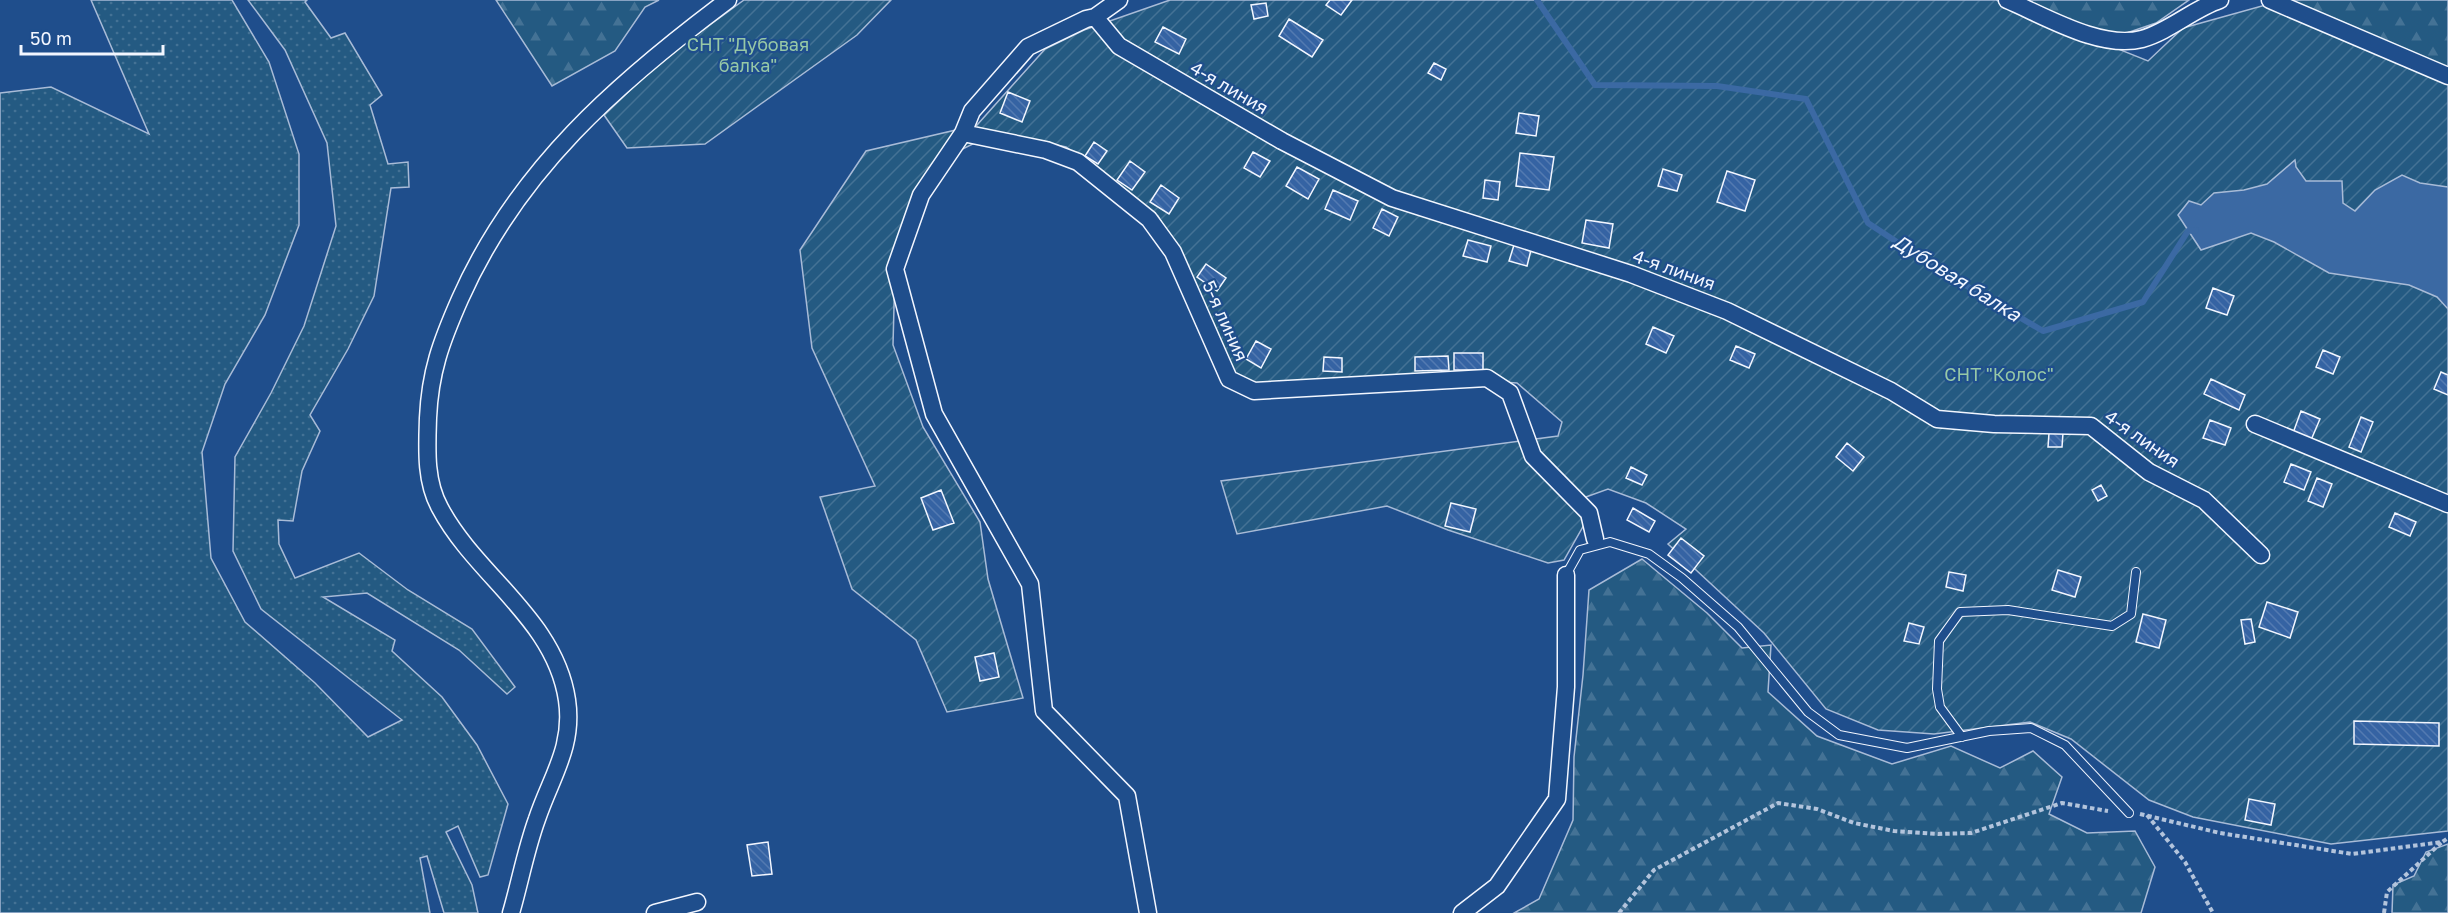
<svg xmlns="http://www.w3.org/2000/svg" width="2448" height="913" viewBox="0 0 2448 913" font-family="'Golos Text',sans-serif">
	<style>
		.grass { fill: url(#grass-dots); stroke: #a8bbd7; stroke-width: 1.5 }
		.forest { fill: url(#forest-firs); stroke: #a8bbd7; stroke-width: 1.5 }
		.garden { fill: url(#garden-furrows); stroke: #a8bbd7; stroke-width: 1.5 }
		.water { fill: #3b69a3; stroke: #a8bbd7; stroke-width: 1.5 }
		.lines { fill: none; stroke-linecap: round; stroke-linejoin: round }
		.stream { stroke: #3b69a3; stroke-width: 6 }
		.building { fill: url(#building-back-hatch); stroke: #f2f6ff; stroke-width: 1.5 }
		.service-casing { stroke: #f2f6ff; stroke-width: 10 }
		.minor-casing { stroke: #f2f6ff; stroke-width: 19 }
		.path { stroke: #b3c4dc; stroke-width: 4; stroke-dasharray: 4.5 3; stroke-linecap: butt }
		.service { stroke: #1f4e8c; stroke-width: 8 }
		.minor { stroke: #1f4e8c; stroke-width: 16 }
		.labels { text-anchor: middle; stroke-width: 4.5; stroke-linejoin: round; paint-order: stroke }
		.park-label { font-size: 18px; fill: #97c8a6; stroke: #1f4e8c }
		.street-label { font-size: 18px; fill: #f2f6ff; stroke: #1f4e8c }
		.water-label { font-size: 20px; font-style: italic; fill: #f2f6ff; stroke: #1f4e8c }
	</style>
	<defs>
		<pattern id="grass-dots" width="8" height="8" patternUnits="userSpaceOnUse" patternTransform="scale(1.5)"><rect width="8" height="8" fill="#245a82"/><path d="M2 2h.1M6 6h.1" fill="none" stroke="#447295" stroke-width="1.8" stroke-linecap="round"/></pattern>
		<pattern id="forest-firs" width="22" height="20" patternUnits="userSpaceOnUse" patternTransform="scale(1.5)"><rect width="22" height="20" fill="#245a82"/><path d="M5 1l3.5 6h-7zM16 11l3.5 6h-7z" fill="#447295"/></pattern>
		<pattern id="garden-furrows" width="10" height="10" patternUnits="userSpaceOnUse" patternTransform="scale(1.5)"><rect width="10" height="10" fill="#245a82"/><path d="M-1 1l2-2M0 10L10 0M9 11l2-2" fill="none" stroke="#447295"/></pattern>
		<pattern id="building-back-hatch" width="6" height="6" patternUnits="userSpaceOnUse" patternTransform="scale(1.5)"><rect width="6" height="6" fill="#3563a3"/><path d="M-1 5l2 2M0 0l6 6M5-1l2 2" fill="none" stroke="#537ab1"/></pattern>
	</defs>
	<rect width="100%" height="100%" fill="#1f4e8c"/>
	<path class="grass" d="M 91,0 L 232,0 L 269,62 L 299,154 L 299,225 L 265,315 L 225,384 L 202,452 L 211,558 L 245,622 L 315,683 L 368,737 L 402,720 L 261,609 L 233,551 L 235,457 L 271,393 L 304,326 L 336,226 L 327,143 L 285,50 L 248,0 L 307,0 L 305,2 L 331,38 L 345,33 L 382,95 L 370,105 L 388,164 L 408,162 L 409,187 L 391,188 L 374,296 L 348,349 L 310,415 L 320,431 L 302,471 L 293,521 L 278,520 L 279,544 L 295,578 L 359,553 L 408,590 L 472,629 L 515,687 L 507,694 L 459,650 L 367,593 L 323,597 L 395,640 L 392,651 L 442,697 L 477,745 L 508,804 L 488,875 L 480,877 L 458,826 L 446,832 L 472,885 L 478,913 L 444,913 L 427,856 L 420,858 L 430,913 L 0,913 L 0,93 L 51,87 L 149,134 Z"/>
	<path class="forest" d="M 496,0 L 659,0 L 645,7 L 615,51 L 552,86 Z
		M 2018,0 L 2189,0 L 2156,23 L 2109,39 Z
		M 2290,0 L 2448,0 L 2448,69 Z
		M 1642,559 L 1707,613 L 1742,648 L 1771,645 L 1768,692 L 1817,736 L 1892,764 L 1951,746 L 2000,768 L 2033,751 L 2062,777 L 2049,814 L 2087,833 L 2135,831 L 2155,867 L 2141,913 L 1514,913 L 1539,899 L 1573,820 L 1574,757 L 1583,675 L 1589,590 Z
		M 2448,844 L 2448,913 L 2392,913 L 2393,885 L 2414,876 L 2426,852 Z"/>
	<path class="garden" d="M 744,0 L 891,0 L 857,35 L 705,144 L 627,148 L 604,115 L 662,60 Z
		M 1170,0 L 1996,0 L 2148,61 L 2183,28 L 2269,4 L 2448,81 L 2448,831 L 2331,844 L 2193,817 L 2149,800 L 2071,739 L 2030,722 L 1934,734 L 1878,730 L 1826,709 L 1764,633 L 1668,544 L 1686,529 L 1646,503 L 1608,489 L 1572,502 L 1585,523 L 1564,560 L 1548,563 L 1448,530 L 1387,506 L 1237,534 L 1221,481 L 1558,436 L 1562,422 L 1517,383 L 1440,378 L 1256,386 L 1232,373 L 1191,275 L 1158,216 L 1066,147 L 997,132 L 932,164 L 895,269 L 893,345 L 923,427 L 980,522 L 988,579 L 1023,698 L 947,712 L 916,640 L 852,589 L 820,497 L 875,486 L 812,348 L 800,250 L 866,151 L 977,125 L 1045,49 L 1084,30 Z"/>
	<path class="water" d="M 2295,160 L 2296,167 L 2306,181 L 2342,181 L 2343,203 L 2355,211 L 2375,190 L 2402,175 L 2420,183 L 2448,187 L 2448,309 L 2437,297 L 2409,285 L 2329,273 L 2274,242 L 2251,233 L 2201,250 L 2178,215 L 2189,201 L 2201,205 L 2214,193 L 2244,190 L 2267,184 Z"/>
	<g class="lines">
		<path class="stream" d="M 1537,0 L 1595,85 L 1717,86 L 1806,99 L 1868,223 L 1938,269 L 2043,331 L 2143,302 L 2188,231 L 2196,230"/>
	</g>
	<path class="building" d="M 1330,0 L 1352,0 L 1341,15 L 1326,5 Z
		M 1266,3 L 1268,16 L 1254,19 L 1251,5 Z
		M 1289,19 L 1323,40 L 1312,57 L 1279,36 Z
		M 1163,27 L 1186,39 L 1179,54 L 1155,42 Z
		M 1434,63 L 1446,69 L 1441,80 L 1428,73 Z
		M 1008,92 L 1030,101 L 1022,122 L 1000,113 Z
		M 1519,113 L 1539,116 L 1536,136 L 1516,133 Z
		M 1094,142 L 1107,151 L 1098,164 L 1085,156 Z
		M 1253,152 L 1270,161 L 1260,177 L 1244,168 Z
		M 1520,153 L 1554,157 L 1549,190 L 1516,186 Z
		M 1130,161 L 1145,172 L 1132,190 L 1117,180 Z
		M 1297,167 L 1319,179 L 1308,199 L 1286,186 Z
		M 1663,169 L 1682,175 L 1677,191 L 1658,186 Z
		M 1727,171 L 1755,180 L 1745,211 L 1717,202 Z
		M 1485,180 L 1500,182 L 1498,200 L 1483,198 Z
		M 1161,185 L 1179,198 L 1169,214 L 1150,202 Z
		M 1333,190 L 1358,201 L 1350,220 L 1325,209 Z
		M 1382,209 L 1398,217 L 1389,236 L 1373,228 Z
		M 1586,220 L 1613,224 L 1609,248 L 1582,243 Z
		M 1468,240 L 1491,246 L 1487,262 L 1463,256 Z
		M 1514,245 L 1531,250 L 1527,266 L 1509,261 Z
		M 1206,264 L 1226,278 L 1217,291 L 1197,277 Z
		M 2213,288 L 2234,296 L 2227,315 L 2206,308 Z
		M 1653,327 L 1674,336 L 1666,353 L 1646,344 Z
		M 1256,341 L 1271,349 L 1261,368 L 1246,359 Z
		M 1736,346 L 1755,354 L 1749,368 L 1730,360 Z
		M 2323,350 L 2340,357 L 2333,374 L 2316,367 Z
		M 1454,353 L 1483,353 L 1483,370 L 1454,370 Z
		M 1448,356 L 1449,370 L 1415,371 L 1415,357 Z
		M 1324,357 L 1342,358 L 1342,372 L 1323,371 Z
		M 2441,372 L 2448,375 L 2448,395 L 2434,389 Z
		M 2211,379 L 2245,395 L 2239,410 L 2204,394 Z
		M 2301,411 L 2320,419 L 2311,440 L 2293,433 Z
		M 2361,417 L 2373,422 L 2361,452 L 2349,447 Z
		M 2210,420 L 2231,428 L 2225,445 L 2203,438 Z
		M 2049,433 L 2063,433 L 2062,447 L 2048,447 Z
		M 1847,443 L 1864,457 L 1853,471 L 1836,457 Z
		M 2291,464 L 2311,472 L 2304,490 L 2284,482 Z
		M 1631,467 L 1647,475 L 1642,485 L 1626,478 Z
		M 2317,478 L 2332,484 L 2323,507 L 2308,501 Z
		M 2101,485 L 2107,496 L 2098,501 L 2092,490 Z
		M 941,490 L 954,523 L 933,530 L 921,498 Z
		M 1451,503 L 1476,509 L 1470,532 L 1445,526 Z
		M 1633,508 L 1655,521 L 1649,532 L 1627,520 Z
		M 2395,513 L 2416,522 L 2410,536 L 2389,527 Z
		M 1681,538 L 1704,556 L 1691,573 L 1668,555 Z
		M 2058,570 L 2081,577 L 2075,597 L 2052,590 Z
		M 1949,572 L 1966,575 L 1963,591 L 1946,587 Z
		M 2267,602 L 2298,612 L 2290,638 L 2259,627 Z
		M 2143,614 L 2166,620 L 2159,648 L 2136,642 Z
		M 2251,619 L 2255,642 L 2245,644 L 2241,620 Z
		M 1909,623 L 1924,627 L 1919,644 L 1904,641 Z
		M 994,653 L 999,677 L 980,681 L 975,657 Z
		M 2354,721 L 2439,723 L 2439,746 L 2354,744 Z
		M 2249,799 L 2275,804 L 2271,825 L 2245,820 Z
		M 768,842 L 772,874 L 752,876 L 747,845 Z"/>
	<g class="lines">
		<defs>
			<path id="service" d="M 1566,575 L 1580,550 L 1610,542 L 1649,554 L 1682,578 L 1738,627 L 1808,712 L 1839,735 L 1907,748 L 1989,731 L 2031,728 L 2065,745 L 2129,813
				M 1962,737 L 1940,707 L 1937,689 L 1939,641 L 1960,612 L 2008,610 L 2112,626 L 2131,614 L 2136,572"/>
			<path id="minor" d="M 1119,0 L 1095,17 L 1119,46 L 1282,141 L 1392,198 L 1631,274 L 1727,311 L 1891,391 L 1937,419 L 1994,424 L 2091,426 L 2149,472 L 2204,500 L 2261,555
				M 2007,0 C 2045,16 2101,50 2142,39 C 2170,31 2193,9 2220,0
				M 2270,0 L 2448,76
				M 1095,17 L 1086,19 L 1028,47 L 972,111 L 963,133 L 1046,150 L 1078,162 L 1149,219 L 1173,252 L 1229,379 L 1254,391 L 1487,378 L 1510,393 L 1533,456 L 1589,513 L 1595,539
				M 963,133 L 921,195 L 895,269 L 934,414 L 1030,584 L 1044,711 L 1127,796 L 1148,913
				M 2255,424 L 2448,504
				M 511,913 C 520,882 526,849 537,819 C 551,777 574,747 567,700 C 555,619 476,576 440,508 C 425,481 427,449 428,418 C 430,372 441,342 460,299 C 517,170 617,83 728,0
				M 655,913 L 697,902
				M 1462,913 L 1497,886 L 1557,799 L 1566,687 L 1566,575"/>
		</defs>
		<use href="#service" class="service-casing"/>
		<use href="#minor" class="minor-casing"/>
		<path class="path" d="M 2140,814 L 2220,833 L 2352,854 L 2442,842 L 2448,838
			M 2147,815 L 2185,862 L 2213,913
			M 1619,913 L 1654,870 L 1778,803 L 1817,809 L 1854,823 L 1894,831 L 1938,834 L 1971,833 L 2062,803 L 2108,811
			M 2384,913 L 2387,892 L 2442,842"/>
		<use href="#service" class="service"/>
		<use href="#minor" class="minor"/>
	</g>
	<g class="labels">
		<g class="park-label">
			<text x="748" y="51">СНТ "Дубовая<tspan x="748" dy="21">балка"</tspan></text>
			<text x="1999" y="381">СНТ "Колос"</text>
		</g>
		<g class="street-label">
			<text transform="translate(1229 88) rotate(30)" y="6">4-я линия</text>
			<text transform="translate(1674 270) rotate(20)" y="6">4-я линия</text>
			<text transform="translate(1225 321) rotate(66)" y="6">5-я линия</text>
			<text transform="translate(2142 439) rotate(35)" y="6">4-я линия</text>
		</g>
		<g class="water-label">
			<text transform="translate(1957 278) rotate(32)" y="7">Дубовая балка</text>
		</g>
	</g>
	<path d="M21 45v9h142v-9" fill="none" stroke="#f2f6ff" stroke-width="3"/>
	<text x="30" y="45" font-size="18" fill="#f2f6ff" stroke="#1f4e8c" stroke-width="4.5" paint-order="stroke">50 m</text>
</svg>
